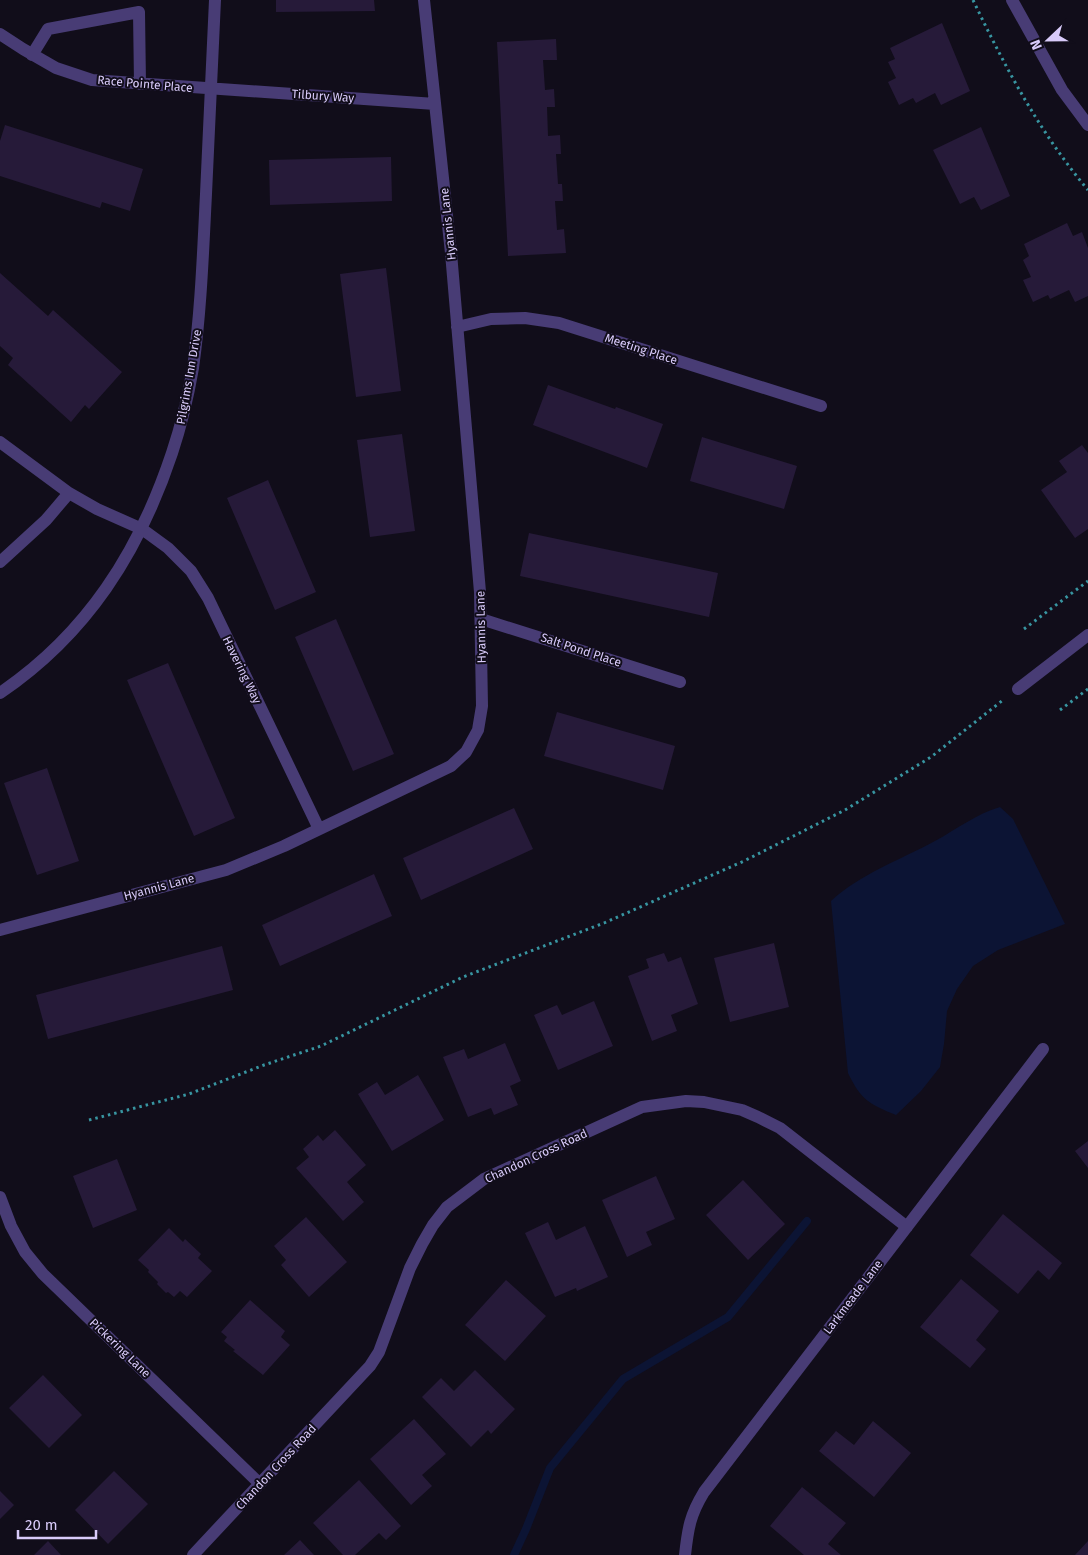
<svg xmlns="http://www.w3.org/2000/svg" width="1088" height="1555" viewBox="0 0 1088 1555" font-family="'Fira Sans',sans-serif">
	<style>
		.water { fill: #0c1434 }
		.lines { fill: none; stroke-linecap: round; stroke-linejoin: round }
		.stream { stroke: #0c1434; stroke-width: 8 }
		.building { fill: #261a39 }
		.path { stroke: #3895a1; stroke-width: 3; stroke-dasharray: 2.5 4; stroke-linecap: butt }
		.minor { stroke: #483c75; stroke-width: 12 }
		.labels { text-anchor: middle; stroke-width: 4; stroke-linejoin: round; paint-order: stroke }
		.street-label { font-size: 12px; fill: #d9cbfa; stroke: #110d1a }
	</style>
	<rect width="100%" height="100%" fill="#110d1a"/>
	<path class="water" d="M 1000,807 L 1013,819 L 1065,924 L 998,950 L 973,966 L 957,989 L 947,1011 L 944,1044 L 940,1067 L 921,1091 L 896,1115 C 869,1104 861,1100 848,1073 L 831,901 C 860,874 900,860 935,841 C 957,829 976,814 1000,807 Z"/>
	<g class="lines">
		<path class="stream" d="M 514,1555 L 526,1529 L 550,1468 L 623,1379 L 728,1317 L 807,1221"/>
	</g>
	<path class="building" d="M 276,0 L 374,0 L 375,11 L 276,12 Z
		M 942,23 L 970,91 L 941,105 L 935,93 L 916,103 L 913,98 L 899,105 L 888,82 L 896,78 L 888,62 L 895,59 L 890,48 Z
		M 556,39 L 557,60 L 543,60 L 545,90 L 554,89 L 555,107 L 547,107 L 548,136 L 560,135 L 561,154 L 556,154 L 558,184 L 562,184 L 563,201 L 555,201 L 557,230 L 564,229 L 566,253 L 508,256 L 497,42 Z
		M 5,125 L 143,169 L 130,211 L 102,202 L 100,208 L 0,176 L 0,141 Z
		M 981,127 L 1010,196 L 981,210 L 974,197 L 960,204 L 933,150 Z
		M 391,157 L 392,201 L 270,205 L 269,160 Z
		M 1067,223 L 1073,236 L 1082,232 L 1088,248 L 1088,296 L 1075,302 L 1069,290 L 1050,299 L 1048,295 L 1033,302 L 1023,280 L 1031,277 L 1023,260 L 1029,256 L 1024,244 Z
		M 386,268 L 401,391 L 356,397 L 340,274 Z
		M 0,273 L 48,316 L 53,310 L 122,372 L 89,409 L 85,405 L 71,422 L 8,365 L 13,358 L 0,346 Z
		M 548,385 L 615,409 L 616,407 L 663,424 L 647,468 L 533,425 Z
		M 402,434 L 415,531 L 370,537 L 357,440 Z
		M 702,437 L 797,466 L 784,509 L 690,481 Z
		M 1082,445 L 1088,453 L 1088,529 L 1075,538 L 1041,490 L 1067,472 L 1059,461 Z
		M 268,480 L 316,592 L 275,610 L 227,498 Z
		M 529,533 L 718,573 L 709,617 L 520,576 Z
		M 336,619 L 394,754 L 353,771 L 295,637 Z
		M 168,663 L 235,818 L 194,836 L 127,680 Z
		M 557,712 L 675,746 L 663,790 L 544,756 Z
		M 47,768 L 79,861 L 37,875 L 4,783 Z
		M 514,808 L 533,849 L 421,900 L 403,858 Z
		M 374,874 L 392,916 L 280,966 L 262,925 Z
		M 774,943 L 789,1007 L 730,1022 L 714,958 Z
		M 222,946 L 233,990 L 48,1039 L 36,995 Z
		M 664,953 L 668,962 L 681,957 L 698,1004 L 671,1015 L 677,1031 L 652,1041 L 628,976 L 649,968 L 646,959 Z
		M 594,1001 L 613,1046 L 558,1070 L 534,1015 L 557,1005 L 562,1015 Z
		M 505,1043 L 521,1081 L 510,1086 L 518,1105 L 494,1115 L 491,1108 L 468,1117 L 443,1057 L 464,1049 L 468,1059 Z
		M 418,1075 L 444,1120 L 392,1151 L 358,1094 L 377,1082 L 385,1095 Z
		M 335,1130 L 366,1165 L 347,1182 L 364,1202 L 343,1221 L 296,1168 L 309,1157 L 303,1149 L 318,1135 L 323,1141 Z
		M 1088,1141 L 1088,1168 L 1075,1151 Z
		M 117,1159 L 137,1210 L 93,1228 L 73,1176 Z
		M 656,1176 L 675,1219 L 646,1232 L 652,1245 L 627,1257 L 602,1200 Z
		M 743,1180 L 785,1224 L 748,1260 L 706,1215 Z
		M 1003,1214 L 1062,1263 L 1049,1280 L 1038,1270 L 1018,1294 L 970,1255 Z
		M 306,1217 L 347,1262 L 309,1297 L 281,1265 L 286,1260 L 274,1246 Z
		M 548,1222 L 556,1240 L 585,1226 L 608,1277 L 577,1291 L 576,1288 L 555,1297 L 525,1233 Z
		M 169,1228 L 183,1242 L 185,1239 L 201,1254 L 198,1258 L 212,1271 L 187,1297 L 180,1291 L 174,1297 L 168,1292 L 166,1293 L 157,1284 L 158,1282 L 148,1272 L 149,1270 L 138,1260 Z
		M 961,1279 L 999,1311 L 976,1340 L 986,1349 L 970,1368 L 920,1327 Z
		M 506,1280 L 546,1316 L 505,1361 L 465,1325 Z
		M 250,1300 L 285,1331 L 281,1337 L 290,1345 L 263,1375 L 233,1351 L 235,1350 L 224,1341 L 227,1337 L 221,1332 Z
		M 475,1370 L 515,1409 L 491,1434 L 488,1430 L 471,1447 L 422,1397 L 441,1378 L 454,1391 Z
		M 43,1375 L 82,1415 L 49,1448 L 9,1408 Z
		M 414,1419 L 446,1454 L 422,1475 L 432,1486 L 411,1505 L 370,1459 Z
		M 873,1421 L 911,1453 L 874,1497 L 819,1451 L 836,1431 L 854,1445 Z
		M 114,1471 L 148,1504 L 108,1544 L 75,1510 Z
		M 359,1480 L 401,1526 L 386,1540 L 379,1533 L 355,1555 L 343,1555 L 313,1523 Z
		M 802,1487 L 846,1523 L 828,1544 L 841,1555 L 804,1555 L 770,1526 Z
		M 0,1491 L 14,1505 L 0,1519 Z
		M 300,1540 L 314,1555 L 284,1555 Z
		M 48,1541 L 61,1555 L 34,1555 Z
		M 1088,1541 L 1088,1555 L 1075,1555 Z"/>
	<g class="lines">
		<path class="path" d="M 973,0 C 1005,67 1040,133 1088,190
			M 1024,629 L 1088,581
			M 1060,710 L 1088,689
			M 89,1120 L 189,1094 L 264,1065 L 321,1046 L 463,977 L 604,923 L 744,861 L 845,810 L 931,757 L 1003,700"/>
		<path class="minor" d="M 1012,0 L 1062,90 L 1088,125
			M 0,34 L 23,49 L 56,68 L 92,80 L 435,104
			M 32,55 L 48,29 L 139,12 L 140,84
			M 457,327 L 491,319 L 525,318 L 559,323 L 821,406
			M 0,442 L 69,493 L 97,509 L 142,529 L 168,548 L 191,571 L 208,598 L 319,829
			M 0,562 L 46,520 L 69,493
			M 481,619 L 680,682
			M 1018,689 L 1088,635
			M 0,693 C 87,634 139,552 172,453 C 181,426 188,397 193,368 C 201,311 203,252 206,194 C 209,129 212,65 215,0
			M 0,930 L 226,870 L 284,846 L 451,766 L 466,752 L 478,730 L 482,706 L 480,592 L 451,253 L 424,0
			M 0,1197 L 11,1226 L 25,1252 L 43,1274 L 260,1484
			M 193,1555 L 370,1366 L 379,1352 L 410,1268 L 422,1244 L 433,1225 L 447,1207 L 484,1179 L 642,1107 L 686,1101 L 704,1102 L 742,1110 L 758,1117 L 780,1128 L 907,1227
			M 685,1555 C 688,1528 690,1515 704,1492 L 1043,1049"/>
	</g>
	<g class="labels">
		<g class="street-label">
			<text transform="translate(145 84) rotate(5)" y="4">Race Pointe Place</text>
			<text transform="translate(323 96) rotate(4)" y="4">Tilbury Way</text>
			<text transform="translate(448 224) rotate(-96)" y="4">Hyannis Lane</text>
			<text transform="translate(641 349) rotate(18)" y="4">Meeting Place</text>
			<text transform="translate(189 377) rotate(-80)" y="4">Pilgrims Inn Drive</text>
			<text transform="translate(481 627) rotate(-91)" y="4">Hyannis Lane</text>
			<text transform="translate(581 650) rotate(18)" y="4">Salt Pond Place</text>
			<text transform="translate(242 670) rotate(64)" y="4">Havering Way</text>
			<text transform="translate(159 887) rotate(-15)" y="4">Hyannis Lane</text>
			<text transform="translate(536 1156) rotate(-25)" y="4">Chandon Cross Road</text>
			<text transform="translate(853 1297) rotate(-53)" y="4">Larkmeade Lane</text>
			<text transform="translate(120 1348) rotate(44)" y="4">Pickering Lane</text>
			<text transform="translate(276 1467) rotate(-47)" y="4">Chandon Cross Road</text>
		</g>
	</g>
	<g transform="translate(1048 40) rotate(248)" stroke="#110d1a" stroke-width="4" paint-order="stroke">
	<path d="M0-4L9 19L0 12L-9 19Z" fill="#d9cbfa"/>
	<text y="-8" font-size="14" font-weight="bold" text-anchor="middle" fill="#d9cbfa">N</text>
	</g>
	<path d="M18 1530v8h78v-8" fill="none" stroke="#d9cbfa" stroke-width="2.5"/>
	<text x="25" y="1530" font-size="15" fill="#d9cbfa" stroke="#110d1a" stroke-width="4" paint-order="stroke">20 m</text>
</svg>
